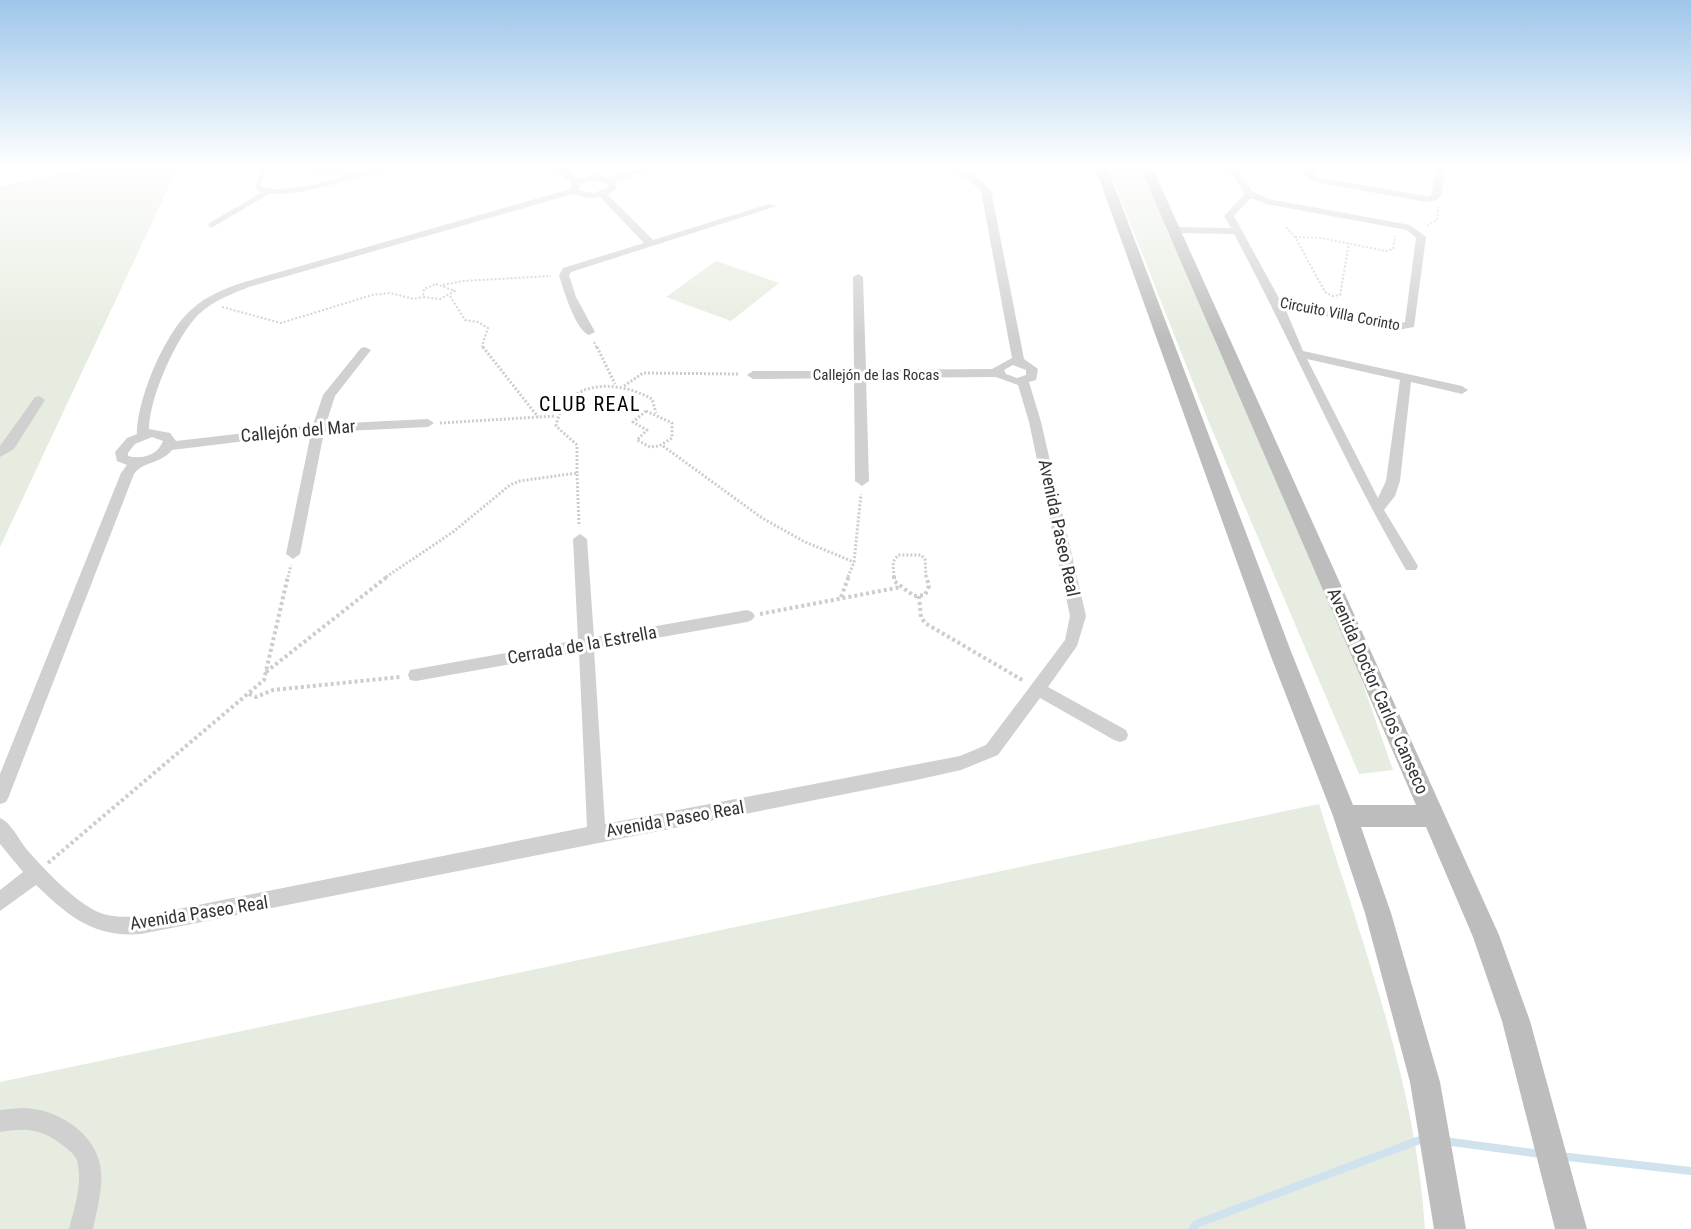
<svg xmlns="http://www.w3.org/2000/svg" width="1691" height="1229" viewBox="0 0 1691 1229" font-family="'Roboto Condensed',sans-serif">
	<style>
		.green { fill: #e6ecdf }
		.lines { fill: none; stroke-linecap: round; stroke-linejoin: round }
		.stream { stroke: #cfe2ee; stroke-width: 8 }
		.canal { fill: #cfe2ee; fill-rule: evenodd }
		.path-far2 { stroke: #cdcdcd; stroke-width: 2; stroke-dasharray: 2 2; stroke-linecap: butt }
		.path-far1 { stroke: #cdcdcd; stroke-width: 3; stroke-dasharray: 2 2; stroke-linecap: butt }
		.path { stroke: #cdcdcd; stroke-width: 4; stroke-dasharray: 3 3; stroke-linecap: butt }
		.service { stroke: #d0d0d0; stroke-width: 5 }
		.minor { fill: #d0d0d0; fill-rule: evenodd }
		.secondary { fill: #bdbdbd; fill-rule: evenodd }
		.labels { text-anchor: middle; stroke-width: 6; stroke-linejoin: round; paint-order: stroke }
		.far-street-label { font-size: 15px; fill: #333; stroke: #fff }
		.street-label { font-size: 18px; fill: #333; stroke: #fff }
		.neighbourhood-label { font-size: 20px; letter-spacing: 1.5px; fill: #000; stroke: #fff }
	</style>
	<rect width="100%" height="100%" fill="#fff"/>
	<path class="green" d="M 120,167 L 178,167 L 0,547 L 0,193 Z
		M 1108,167 L 1140,167 L 1174,240 L 1218,348 L 1325,576 L 1393,770 L 1359,774 L 1207,418 Z
		M 716,261 L 779,283 L 731,321 L 666,297 Z
		M 1319,804 C 1362,943 1416,1083 1425,1229 L 0,1229 L 0,1082 Z"/>
	<g class="lines">
		<path class="stream" d="M 1444,1141 L 1541,1154
			M 1560,1156 L 1691,1171
			M 1193,1229 L 1196,1224 L 1425,1138"/>
		<path class="canal" d="M 96,167 L 120,167 L 0,194 L 0,186 Z"/>
		<path class="path-far2" d="M 1372,177 L 1373,167
			M 1427,226 L 1437,220 L 1438,207
			M 1286,227 L 1295,237 L 1325,292 L 1332,296 L 1340,295 L 1349,243
			M 1295,237 L 1321,238 L 1386,251 L 1393,249 L 1395,236
			M 436,284 L 455,291 L 440,299 L 423,297 L 424,289 Z
			M 443,285 L 463,281 L 551,276
			M 450,296 L 465,320 L 478,322 L 488,328 L 482,346 L 484,349
			M 222,307 L 281,323 L 372,295 L 390,293 L 414,299 L 423,297
			M 594,342 L 597,349"/>
		<path class="path-far1" d="M 483,347 L 538,417
			M 597,347 L 615,384
			M 624,386 L 643,373 L 740,374
			M 646,411 L 672,423 L 672,438 L 659,446 L 650,447 L 637,440 L 647,430 L 633,422 Z
			M 440,423 L 556,416
			M 663,446 L 762,518 L 805,542 L 854,562
			M 577,473 L 577,445 L 556,426 C 565,379 617,379 652,399 L 656,413
			M 288,577 L 291,565
			M 386,577 L 453,532 L 510,485 L 520,481 L 577,473 L 579,526
			M 848,577 L 854,562 L 861,494
			M 894,577 L 893,562 L 898,555 L 921,555 L 925,559 L 926,577"/>
		<path class="path" d="M 894,576 L 894,581 L 914,596 L 925,595 L 929,586 L 926,576
			M 919,596 L 921,617 L 925,623 L 1024,681
			M 841,597 L 849,576
			M 760,614 L 901,587
			M 266,672 L 388,576
			M 249,694 L 256,697 L 273,690 L 400,677
			M 48,863 L 264,680 L 288,576"/>
		<path class="service" d="M 264,167 L 258,188 C 287,201 353,175 383,167
			M 310,167 L 341,171 L 348,176
			M 211,225 L 266,193"/>
		<path class="minor" d="M 553,167 L 563,167 L 578,179 L 596,174 L 607,178 L 645,167 L 660,167 L 616,181 L 616,189 L 608,195 L 653,240 L 769,204 L 777,206 L 571,272 L 569,275 L 576,297 L 595,332 L 589,335 C 576,331 563,289 559,275 L 563,268 L 644,243 L 600,197 L 588,198 L 573,194 L 249,287 C 231,294 213,301 199,314 C 177,335 149,398 149,429 L 170,433 L 176,441 L 313,425 L 323,395 L 361,348 L 365,347 L 371,350 L 335,396 L 326,424 L 428,419 L 434,423 L 428,427 L 324,432 L 300,554 L 293,559 L 286,554 L 311,433 L 172,450 C 161,464 143,461 134,474 L 9,796 L 6,802 L 0,804 L 0,774 L 121,473 L 127,465 L 117,461 L 115,452 L 127,438 L 137,434 C 137,399 165,332 192,309 C 206,296 224,289 241,283 L 570,189 L 571,183 ZM 595,180 L 608,184 L 607,188 L 593,193 L 579,190 L 580,184 ZM 152,437 L 163,441 C 158,455 142,460 128,456 L 128,453 L 135,444 Z
			M 944,167 C 963,167 978,176 991,190 L 1024,359 L 1038,369 L 1036,380 L 1029,382 L 1041,422 L 1086,616 L 1077,646 L 1048,687 L 1126,730 L 1128,735 L 1126,740 L 1120,742 L 1114,740 L 1040,698 L 998,755 L 961,770 L 916,780 L 141,934 C 94,938 68,916 36,885 L 0,911 L 0,890 L 23,872 L 0,844 L 0,818 C 11,822 20,842 29,852 C 47,872 81,909 107,915 C 136,921 169,910 198,905 L 587,827 L 579,652 L 416,681 L 410,680 L 408,675 L 410,670 L 416,669 L 578,640 L 573,539 L 580,534 L 587,539 L 594,637 L 747,610 L 752,612 L 755,616 L 752,620 L 747,622 L 594,649 L 605,824 L 960,756 L 986,745 L 1065,640 L 1070,616 L 1029,422 L 1018,385 L 996,377 L 866,378 L 869,481 L 862,486 L 855,481 L 854,378 L 753,379 L 747,375 L 753,371 L 854,371 L 853,277 L 858,274 L 863,277 L 866,370 L 992,369 L 1012,358 L 981,191 L 966,178 ZM 1013,365 L 1026,370 L 1026,375 L 1017,378 L 1006,374 L 1004,370 Z
			M 1227,167 L 1236,167 L 1253,192 L 1269,199 L 1410,225 L 1426,237 L 1414,327 L 1397,330 L 1285,308 L 1303,351 L 1462,386 L 1468,390 L 1462,394 L 1411,382 L 1400,481 L 1395,496 L 1384,510 L 1418,566 L 1416,570 L 1406,570 C 1342,460 1293,344 1234,234 L 1173,233 L 1168,230 L 1173,227 L 1231,228 L 1224,216 L 1245,194 ZM 1251,198 L 1266,204 L 1407,230 L 1416,238 L 1405,322 L 1397,324 L 1293,302 L 1281,302 L 1234,216 ZM 1307,359 L 1400,380 L 1386,481 L 1378,498 Z
			M 1304,167 L 1314,167 L 1312,172 L 1320,178 L 1426,196 L 1431,195 L 1437,167 L 1447,167 L 1441,195 L 1437,200 L 1426,202 L 1314,182 L 1302,173 Z
			M 39,396 L 45,400 L 14,449 L 0,457 L 0,446 L 35,397 Z
			M 21,1108 C 40,1108 58,1114 74,1126 C 112,1156 102,1187 93,1229 L 69,1229 C 74,1209 82,1186 78,1165 C 77,1156 71,1152 65,1147 C 42,1129 29,1127 0,1132 L 0,1110 Z"/>
		<path class="secondary" d="M 1095,167 L 1107,167 L 1292,654 L 1353,805 L 1416,805 L 1140,167 L 1152,167 L 1499,935 L 1530,1021 L 1587,1229 L 1555,1229 L 1502,1021 L 1473,937 L 1426,827 L 1361,827 L 1391,913 L 1440,1082 L 1466,1229 L 1434,1229 L 1410,1082 L 1365,913 L 1333,816 L 1270,654 Z"/>
	</g>
	<linearGradient id="sky" x2="0" y2="1"><stop stop-color="#9ec6ea"/><stop offset="0.49" stop-color="#fff"/><stop offset="1" stop-color="#fff" stop-opacity="0"/></linearGradient>
	<rect width="1691" height="339" fill="url(#sky)"/>
	<g class="labels">
		<g class="far-street-label">
			<text transform="translate(1340 314) rotate(11)" y="5">Circuito Villa Corinto</text>
			<text x="876" y="380">Callejón de las Rocas</text>
		</g>
		<g class="street-label">
			<text transform="translate(298 431) rotate(-5)" y="6">Callejón del Mar</text>
			<text transform="translate(1059 528) rotate(78)" y="6">Avenida Paseo Real</text>
			<text transform="translate(582 645) rotate(-10)" y="6">Cerrada de la Estrella</text>
			<text transform="translate(1378 691) rotate(66)" y="6">Avenida Doctor Carlos Canseco</text>
			<text transform="translate(675 819) rotate(-10)" y="6">Avenida Paseo Real</text>
			<text transform="translate(199 913) rotate(-9)" y="6">Avenida Paseo Real</text>
		</g>
		<g class="neighbourhood-label">
			<text x="590" y="411">CLUB REAL</text>
		</g>
	</g>
</svg>
